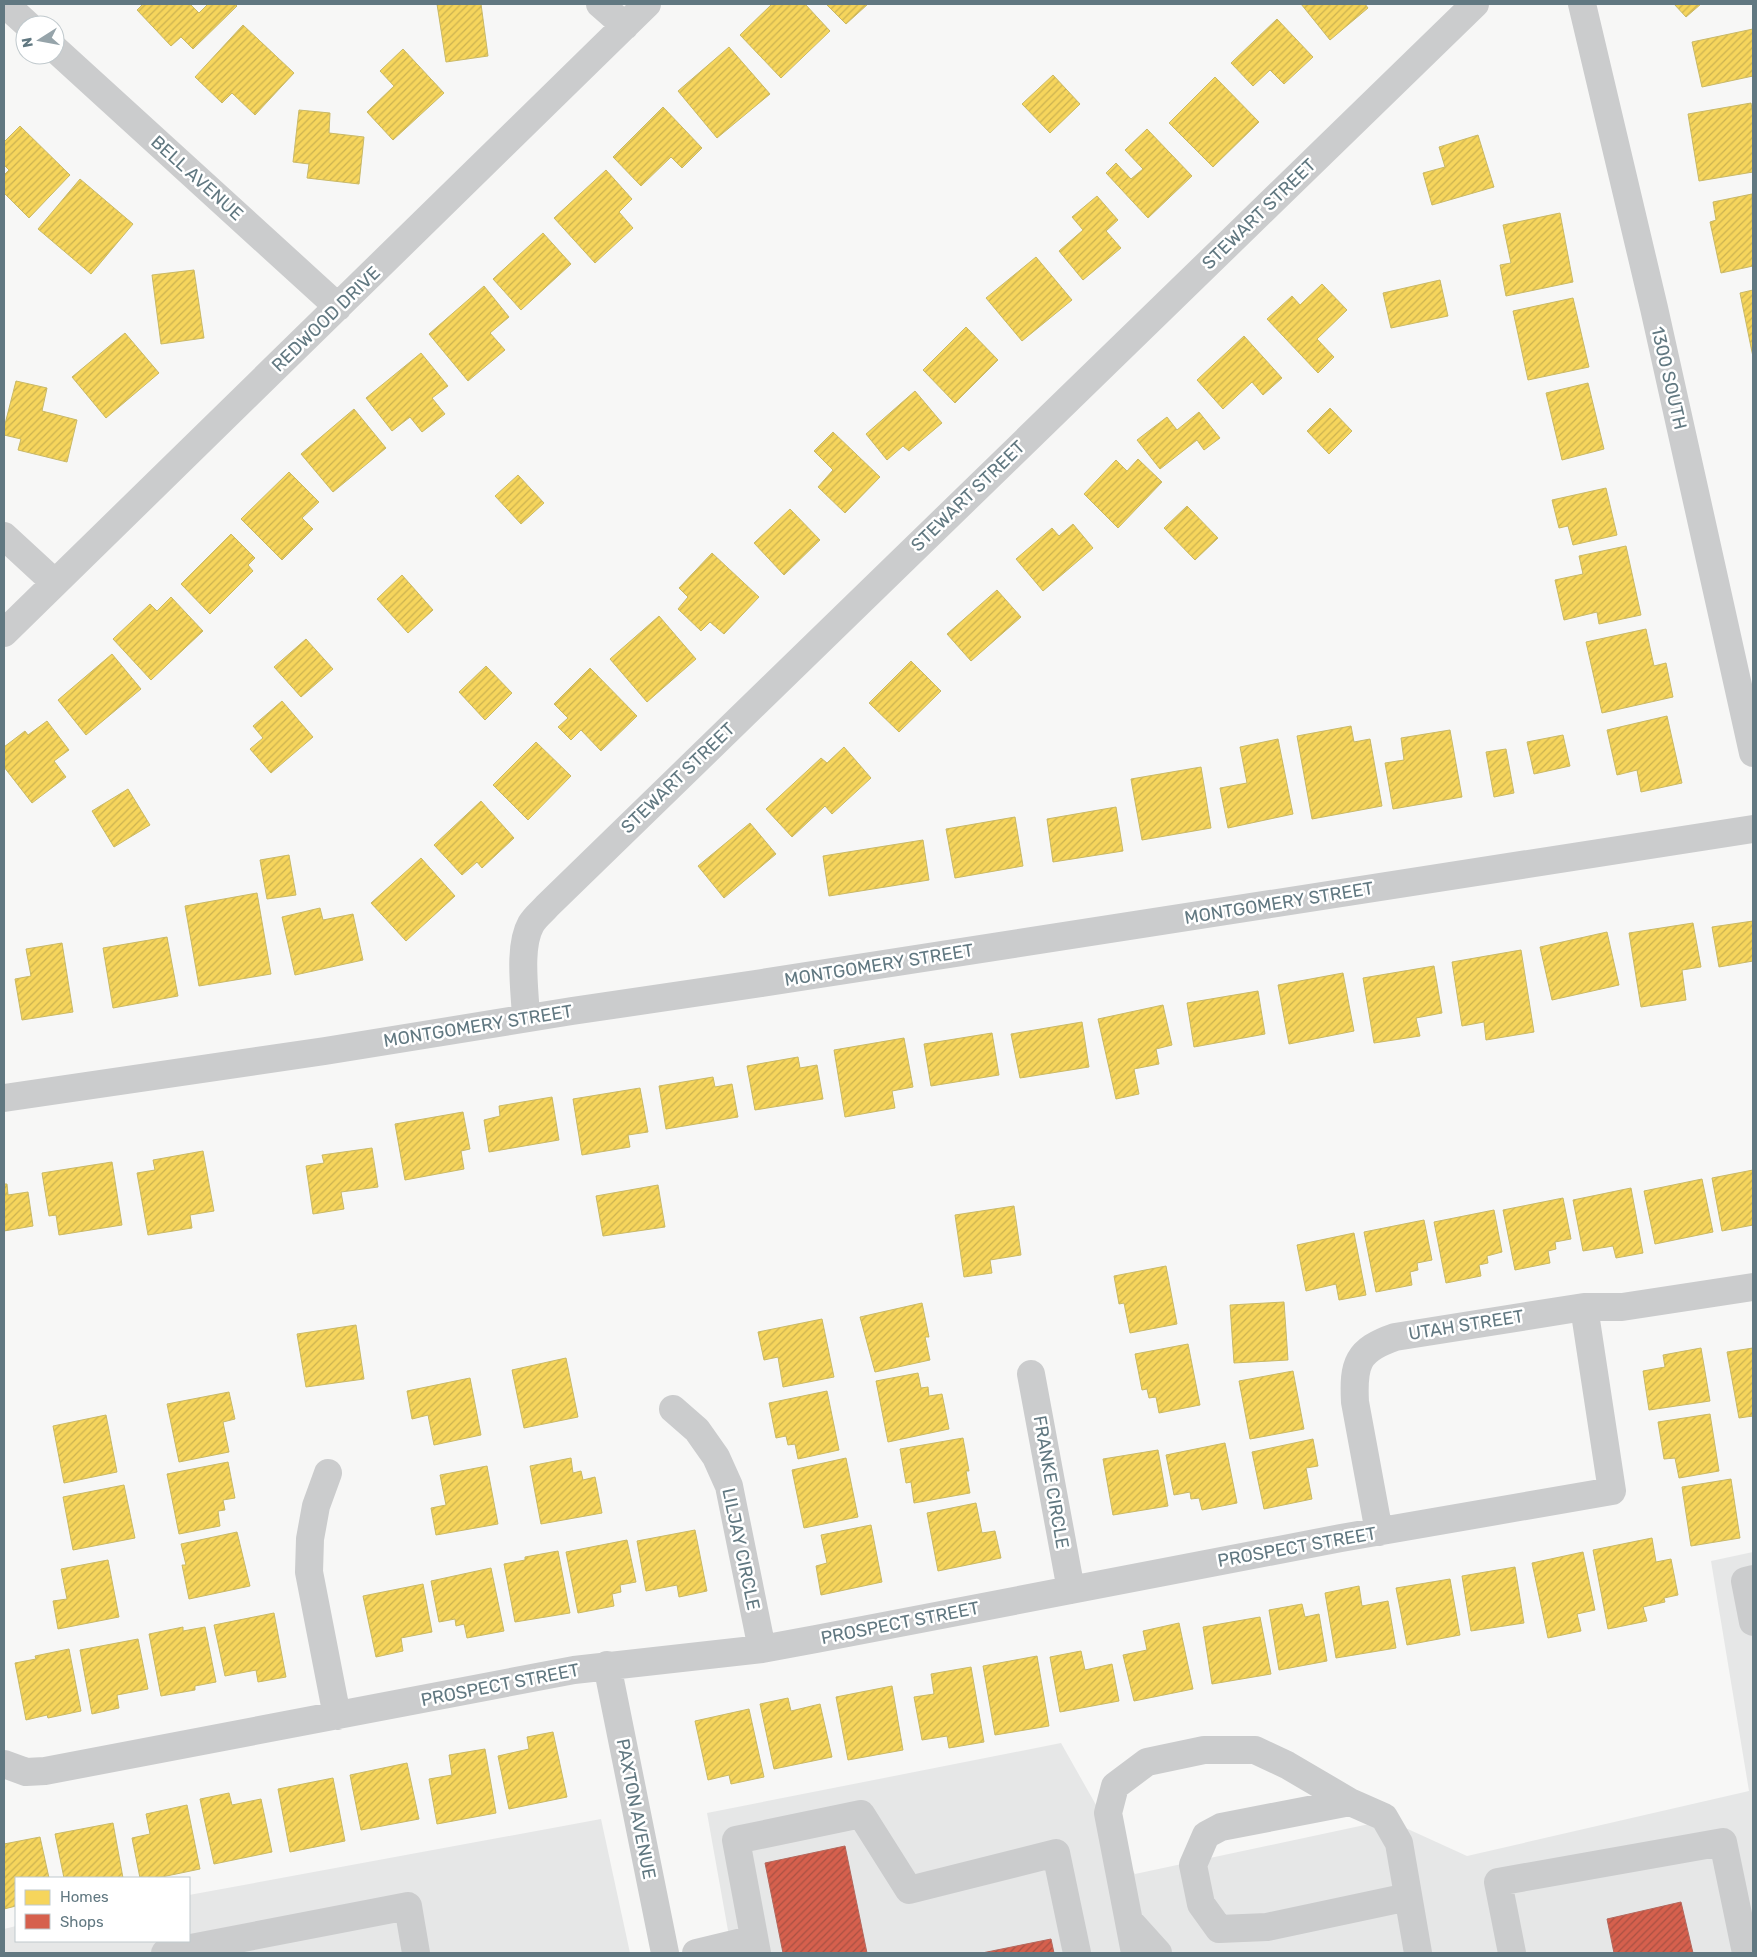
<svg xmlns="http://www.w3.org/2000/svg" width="1757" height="1957" viewBox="0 0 1757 1957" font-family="Rubik,sans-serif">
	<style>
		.built { fill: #e6e7e7 }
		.homes { fill: url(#homes-hatch); stroke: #c9b967 }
		.shops { fill: url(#shops-hatch); stroke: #b3675d }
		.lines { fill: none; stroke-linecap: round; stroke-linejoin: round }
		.minor { stroke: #cbcccd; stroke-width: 28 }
		.labels { text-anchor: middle; stroke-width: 5; stroke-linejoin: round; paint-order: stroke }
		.street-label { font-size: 18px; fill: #617881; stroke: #fff }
	</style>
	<defs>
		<pattern id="homes-hatch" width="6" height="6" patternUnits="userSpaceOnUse" patternTransform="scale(1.25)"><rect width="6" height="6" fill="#f6d55c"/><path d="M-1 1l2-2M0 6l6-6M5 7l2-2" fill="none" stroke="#cbb251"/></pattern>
		<pattern id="shops-hatch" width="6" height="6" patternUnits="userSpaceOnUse" patternTransform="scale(1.25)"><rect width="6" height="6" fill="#d6604d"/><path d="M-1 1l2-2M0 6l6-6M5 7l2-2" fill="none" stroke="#a85144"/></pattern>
	</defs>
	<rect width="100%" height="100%" fill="#f7f7f6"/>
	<path class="built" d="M 1753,1552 L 1753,1953 L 732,1953 L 707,1813 L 1061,1743 L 1135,1874 L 1388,1820 L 1467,1856 L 1749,1791 L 1711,1561 Z
		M 601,1819 L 630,1953 L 4,1953 L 4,1929 L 16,1926 L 16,1941 L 189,1941 L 189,1895 Z"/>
	<path class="homes" d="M 143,4 L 190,4 L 199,13 L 208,4 L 235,4 L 237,6 L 193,49 L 181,37 L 171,46 L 137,10 Z
		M 437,4 L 481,4 L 488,56 L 446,62 Z
		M 772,4 L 805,4 L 830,31 L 781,78 L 740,35 Z
		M 826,4 L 868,4 L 846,24 Z
		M 1301,4 L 1365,4 L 1368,8 L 1330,40 Z
		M 1674,4 L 1701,4 L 1686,17 Z
		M 1277,19 L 1313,57 L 1284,84 L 1270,70 L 1253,86 L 1231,63 Z
		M 243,25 L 294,73 L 255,115 L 232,93 L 222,103 L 195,77 Z
		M 1753,29 L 1753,76 L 1702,87 L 1692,42 Z
		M 729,47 L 770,94 L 717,138 L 678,91 Z
		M 403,49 L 444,93 L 393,140 L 367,112 L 394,86 L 380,71 Z
		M 1053,75 L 1080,104 L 1050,133 L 1022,104 Z
		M 1215,77 L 1259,122 L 1213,167 L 1169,123 Z
		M 1751,103 L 1753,115 L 1753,172 L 1699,181 L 1688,114 Z
		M 663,107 L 702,148 L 682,168 L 671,157 L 641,186 L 613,157 Z
		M 299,110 L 330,113 L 329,133 L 364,137 L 359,184 L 307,178 L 309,164 L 293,162 Z
		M 20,126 L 70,175 L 29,218 L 4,193 L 4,175 L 9,170 L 4,165 L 4,142 Z
		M 1147,129 L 1192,176 L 1148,218 L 1106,173 L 1116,163 L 1131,179 L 1143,169 L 1125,150 Z
		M 1478,135 L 1494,187 L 1432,205 L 1423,173 L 1445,167 L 1439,147 Z
		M 606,170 L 632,199 L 619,212 L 633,228 L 595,263 L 554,218 Z
		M 80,179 L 133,224 L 91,274 L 38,229 Z
		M 1752,194 L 1753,266 L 1721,273 L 1710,222 L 1716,220 L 1713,202 Z
		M 1097,196 L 1118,220 L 1106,231 L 1121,248 L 1083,280 L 1059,251 L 1083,230 L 1072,217 Z
		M 1560,213 L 1573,282 L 1506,296 L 1500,265 L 1511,263 L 1503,225 Z
		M 543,233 L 571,264 L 521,310 L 493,279 Z
		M 1036,257 L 1072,300 L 1022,341 L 986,298 Z
		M 194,270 L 204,338 L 161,344 L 152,275 Z
		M 1440,280 L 1448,316 L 1391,328 L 1383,293 Z
		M 1322,284 L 1347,310 L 1317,339 L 1334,357 L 1318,373 L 1267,319 L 1292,296 L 1300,305 Z
		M 484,286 L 509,317 L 490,333 L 505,350 L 468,381 L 429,334 Z
		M 1753,290 L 1753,357 L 1740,293 Z
		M 1573,298 L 1589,367 L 1528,380 L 1513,311 Z
		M 966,327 L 998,360 L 955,403 L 923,370 Z
		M 125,333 L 159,373 L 106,418 L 72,377 Z
		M 1244,336 L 1282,378 L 1263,395 L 1252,382 L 1223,409 L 1197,380 Z
		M 421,353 L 448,386 L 432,398 L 445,414 L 422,432 L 410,417 L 392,431 L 366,398 Z
		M 16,381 L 47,388 L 42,411 L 77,420 L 67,462 L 18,450 L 21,439 L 4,435 L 4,428 Z
		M 1588,383 L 1604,449 L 1562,460 L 1546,393 Z
		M 915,391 L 942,423 L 909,451 L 903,446 L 887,460 L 866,434 Z
		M 1330,408 L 1352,431 L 1329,454 L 1307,431 Z
		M 354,409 L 386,448 L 333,492 L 301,454 Z
		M 1199,412 L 1220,438 L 1204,450 L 1197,440 L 1160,469 L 1137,440 L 1167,417 L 1177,430 Z
		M 833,432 L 880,477 L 845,513 L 818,487 L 833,470 L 814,451 Z
		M 1138,459 L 1162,482 L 1118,528 L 1084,494 L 1116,460 L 1127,471 Z
		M 289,472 L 319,502 L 302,518 L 313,529 L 282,560 L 241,519 Z
		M 518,475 L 544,503 L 521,524 L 495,496 Z
		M 1606,488 L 1617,535 L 1573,545 L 1568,526 L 1559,528 L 1552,500 Z
		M 1187,506 L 1218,538 L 1195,560 L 1164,528 Z
		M 790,509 L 820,540 L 784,575 L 754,543 Z
		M 1073,524 L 1093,548 L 1043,591 L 1016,559 L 1052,528 L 1059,536 Z
		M 231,534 L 255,558 L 248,565 L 253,571 L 210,614 L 181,584 Z
		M 1626,546 L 1641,615 L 1599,624 L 1597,612 L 1564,620 L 1555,580 L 1583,574 L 1579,556 Z
		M 712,553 L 759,597 L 724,634 L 710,622 L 701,631 L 678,609 L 688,597 L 679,588 Z
		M 402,575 L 433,610 L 408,633 L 377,599 Z
		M 997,590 L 1021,617 L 971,661 L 947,634 Z
		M 171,597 L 203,631 L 151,680 L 113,639 L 150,604 L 157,611 Z
		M 659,616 L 696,659 L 647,702 L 610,659 Z
		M 1646,629 L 1654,666 L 1666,663 L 1673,697 L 1602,713 L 1586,642 Z
		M 306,639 L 333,669 L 301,697 L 274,667 Z
		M 112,654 L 141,689 L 86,735 L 58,700 Z
		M 911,661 L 941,691 L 899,732 L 869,703 Z
		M 486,666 L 512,693 L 485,720 L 459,692 Z
		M 590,668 L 637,716 L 601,751 L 581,730 L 571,740 L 558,727 L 568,718 L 554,704 Z
		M 282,701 L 313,737 L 271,773 L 250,749 L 263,738 L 253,726 Z
		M 1667,716 L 1682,783 L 1641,792 L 1637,770 L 1617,775 L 1607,730 Z
		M 47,721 L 69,750 L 54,761 L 66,777 L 32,803 L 4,767 L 4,747 L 25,731 L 28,735 Z
		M 1351,726 L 1354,742 L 1370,739 L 1382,806 L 1312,819 L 1297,736 Z
		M 1450,730 L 1462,797 L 1393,809 L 1385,763 L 1404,760 L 1401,738 Z
		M 1563,735 L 1570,766 L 1534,774 L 1527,742 Z
		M 1278,739 L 1293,814 L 1228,828 L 1220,788 L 1247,783 L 1240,747 Z
		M 536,742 L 571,776 L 528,820 L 493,785 Z
		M 844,747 L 871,778 L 832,814 L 825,806 L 792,837 L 766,809 L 821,758 L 827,763 Z
		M 1506,749 L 1514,793 L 1494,797 L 1486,752 Z
		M 1201,767 L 1211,828 L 1142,840 L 1131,779 Z
		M 128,789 L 150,825 L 114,847 L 92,811 Z
		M 481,801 L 514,838 L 482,868 L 477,862 L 462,875 L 434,845 Z
		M 1116,807 L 1123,851 L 1053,862 L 1047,819 Z
		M 1015,817 L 1023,866 L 955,878 L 946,829 Z
		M 750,823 L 776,854 L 724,898 L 698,866 Z
		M 923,840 L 929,880 L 829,896 L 823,856 Z
		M 289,855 L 296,895 L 267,899 L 260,860 Z
		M 421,858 L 455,896 L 406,941 L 371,903 Z
		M 257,893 L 271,974 L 199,986 L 185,906 Z
		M 320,908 L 323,920 L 353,914 L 363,960 L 295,975 L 282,917 Z
		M 1753,921 L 1753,961 L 1719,967 L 1712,927 Z
		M 1693,923 L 1701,967 L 1682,970 L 1686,1000 L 1641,1007 L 1629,933 Z
		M 1607,932 L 1619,985 L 1552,1000 L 1540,947 Z
		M 167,937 L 178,996 L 113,1008 L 103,948 Z
		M 62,943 L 73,1012 L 22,1020 L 15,979 L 31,976 L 26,949 Z
		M 1521,950 L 1534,1032 L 1486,1040 L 1484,1022 L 1462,1026 L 1452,962 Z
		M 1434,966 L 1442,1013 L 1416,1018 L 1420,1036 L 1374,1043 L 1363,978 Z
		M 1343,973 L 1354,1031 L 1289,1044 L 1278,985 Z
		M 1258,991 L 1265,1034 L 1194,1047 L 1187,1003 Z
		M 1163,1005 L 1172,1045 L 1156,1049 L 1159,1064 L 1134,1069 L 1139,1094 L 1116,1099 L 1098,1019 Z
		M 1082,1022 L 1089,1067 L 1020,1078 L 1011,1034 Z
		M 992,1033 L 999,1075 L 931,1086 L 924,1044 Z
		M 904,1038 L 913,1087 L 892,1091 L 895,1108 L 845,1117 L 834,1050 Z
		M 798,1057 L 800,1068 L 817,1065 L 823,1099 L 755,1110 L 747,1066 Z
		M 713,1077 L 715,1087 L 732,1084 L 738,1117 L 666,1129 L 659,1086 Z
		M 640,1088 L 648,1132 L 628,1135 L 630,1147 L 582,1155 L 573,1099 Z
		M 552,1097 L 559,1140 L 489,1152 L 484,1120 L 500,1116 L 499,1106 Z
		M 463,1112 L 470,1149 L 461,1151 L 464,1169 L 405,1180 L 395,1124 Z
		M 372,1148 L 378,1187 L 341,1192 L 344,1209 L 313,1214 L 306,1166 L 324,1163 L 322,1155 Z
		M 203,1151 L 214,1211 L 190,1215 L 192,1228 L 148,1235 L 137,1173 L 155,1170 L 153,1160 Z
		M 112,1162 L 122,1225 L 59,1235 L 56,1215 L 49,1216 L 42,1173 Z
		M 1753,1170 L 1753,1225 L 1722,1231 L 1712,1178 Z
		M 1702,1179 L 1713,1232 L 1655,1244 L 1644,1191 Z
		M 4,1184 L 7,1184 L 8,1195 L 28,1192 L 33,1226 L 4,1231 Z
		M 658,1185 L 665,1227 L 603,1236 L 596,1196 Z
		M 1631,1188 L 1643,1253 L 1616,1258 L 1613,1246 L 1583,1251 L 1573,1200 Z
		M 1563,1198 L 1571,1239 L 1555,1242 L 1556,1249 L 1548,1251 L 1550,1263 L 1515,1270 L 1503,1210 Z
		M 1014,1206 L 1021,1255 L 990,1260 L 992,1273 L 964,1277 L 955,1215 Z
		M 1494,1210 L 1502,1252 L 1487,1256 L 1488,1263 L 1479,1265 L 1481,1276 L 1446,1283 L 1434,1222 Z
		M 1424,1220 L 1432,1260 L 1417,1263 L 1418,1270 L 1410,1272 L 1412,1285 L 1376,1292 L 1364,1232 Z
		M 1354,1233 L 1366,1295 L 1339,1300 L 1336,1284 L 1306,1291 L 1297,1245 Z
		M 1166,1266 L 1177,1324 L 1130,1333 L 1124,1303 L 1119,1304 L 1114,1276 Z
		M 1284,1302 L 1288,1360 L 1234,1363 L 1230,1305 Z
		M 922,1303 L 929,1337 L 925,1337 L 930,1360 L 875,1372 L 860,1317 Z
		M 822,1319 L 834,1377 L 783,1387 L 778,1357 L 764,1360 L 758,1332 Z
		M 356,1325 L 364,1379 L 306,1387 L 297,1334 Z
		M 1188,1344 L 1200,1405 L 1159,1413 L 1156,1397 L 1149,1398 L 1147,1389 L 1142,1390 L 1135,1354 Z
		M 1701,1348 L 1710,1401 L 1649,1410 L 1643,1371 L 1665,1367 L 1663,1355 Z
		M 1753,1348 L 1753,1416 L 1739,1418 L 1727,1352 Z
		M 566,1358 L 578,1417 L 524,1428 L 512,1370 Z
		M 1293,1371 L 1304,1429 L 1250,1439 L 1239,1381 Z
		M 918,1373 L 921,1388 L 928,1387 L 929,1396 L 942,1394 L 949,1429 L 888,1442 L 876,1381 Z
		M 470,1378 L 481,1435 L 434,1445 L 428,1415 L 412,1419 L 407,1391 Z
		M 827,1391 L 839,1450 L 798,1459 L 795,1444 L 788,1445 L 786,1436 L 776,1438 L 769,1403 Z
		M 229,1392 L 235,1419 L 223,1422 L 229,1452 L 179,1462 L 167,1404 Z
		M 1710,1414 L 1719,1471 L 1679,1478 L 1675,1458 L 1664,1459 L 1658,1422 Z
		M 106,1415 L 117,1472 L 64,1483 L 53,1426 Z
		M 963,1438 L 969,1471 L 966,1471 L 970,1493 L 914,1503 L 911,1482 L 906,1483 L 900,1449 Z
		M 1313,1439 L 1318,1466 L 1306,1468 L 1312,1499 L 1264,1509 L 1252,1452 Z
		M 1225,1443 L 1237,1503 L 1202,1510 L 1199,1498 L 1191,1499 L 1190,1492 L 1174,1495 L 1166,1455 Z
		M 1158,1450 L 1168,1506 L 1113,1515 L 1103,1459 Z
		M 571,1458 L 573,1473 L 581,1471 L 583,1480 L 595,1477 L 602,1513 L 541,1524 L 530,1466 Z
		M 846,1458 L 858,1517 L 804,1528 L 792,1470 Z
		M 228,1462 L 235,1498 L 223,1500 L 225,1510 L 218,1511 L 220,1526 L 179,1534 L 167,1474 Z
		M 487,1466 L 498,1524 L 436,1535 L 431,1508 L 446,1505 L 440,1475 Z
		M 1731,1479 L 1740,1538 L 1691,1546 L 1682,1487 Z
		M 124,1485 L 135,1538 L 73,1550 L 63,1497 Z
		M 976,1503 L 982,1533 L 995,1531 L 1001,1558 L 938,1571 L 927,1513 Z
		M 871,1525 L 882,1582 L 821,1595 L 816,1566 L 827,1563 L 821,1535 Z
		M 695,1530 L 707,1591 L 679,1597 L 677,1585 L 646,1591 L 637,1541 Z
		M 237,1532 L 250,1586 L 189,1599 L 182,1565 L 186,1565 L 181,1544 Z
		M 1652,1538 L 1656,1562 L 1671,1559 L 1678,1595 L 1664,1598 L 1665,1602 L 1643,1607 L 1647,1621 L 1608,1629 L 1593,1550 Z
		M 627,1540 L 636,1582 L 620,1585 L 621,1592 L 612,1594 L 614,1606 L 578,1613 L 566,1552 Z
		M 558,1551 L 570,1613 L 515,1622 L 504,1564 L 525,1560 L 525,1557 Z
		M 1583,1552 L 1595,1610 L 1577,1614 L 1581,1631 L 1548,1638 L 1532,1563 Z
		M 108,1560 L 119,1617 L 58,1629 L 53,1601 L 67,1599 L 61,1569 Z
		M 1515,1567 L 1524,1623 L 1471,1631 L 1462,1576 Z
		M 491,1568 L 504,1631 L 467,1638 L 464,1624 L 456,1626 L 455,1619 L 439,1622 L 431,1581 Z
		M 1450,1579 L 1460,1635 L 1407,1645 L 1396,1588 Z
		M 423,1584 L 432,1632 L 401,1638 L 403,1651 L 376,1657 L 363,1596 Z
		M 1359,1586 L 1362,1606 L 1388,1601 L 1396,1648 L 1336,1658 L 1325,1593 Z
		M 1302,1604 L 1305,1617 L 1319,1614 L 1327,1661 L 1279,1670 L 1269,1610 Z
		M 274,1613 L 286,1677 L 258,1682 L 256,1670 L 225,1676 L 214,1625 Z
		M 1260,1617 L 1271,1674 L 1212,1684 L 1203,1627 Z
		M 1179,1623 L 1193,1689 L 1134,1701 L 1123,1655 L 1147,1650 L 1143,1631 Z
		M 183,1627 L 183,1631 L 205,1627 L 216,1682 L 195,1686 L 195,1690 L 161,1696 L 149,1634 Z
		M 138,1639 L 148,1689 L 117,1695 L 119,1708 L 92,1714 L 80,1650 Z
		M 69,1649 L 81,1711 L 48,1718 L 47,1715 L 26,1720 L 15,1663 L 36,1659 L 35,1656 Z
		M 1081,1651 L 1085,1670 L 1112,1664 L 1119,1701 L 1060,1712 L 1050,1657 Z
		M 1037,1656 L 1049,1726 L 995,1735 L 983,1666 Z
		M 971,1667 L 984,1742 L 949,1748 L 947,1736 L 922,1740 L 914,1697 L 934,1694 L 931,1674 Z
		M 892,1686 L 903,1750 L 848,1760 L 836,1697 Z
		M 788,1698 L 791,1711 L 820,1704 L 832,1757 L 774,1769 L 760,1704 Z
		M 749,1709 L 764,1777 L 731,1784 L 729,1775 L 708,1780 L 695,1721 Z
		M 553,1732 L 567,1797 L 509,1809 L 498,1756 L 529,1749 L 527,1737 Z
		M 485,1749 L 496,1813 L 437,1824 L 429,1779 L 452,1775 L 449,1755 Z
		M 407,1763 L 419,1819 L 361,1830 L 350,1775 Z
		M 333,1778 L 345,1841 L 290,1852 L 278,1789 Z
		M 229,1793 L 232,1805 L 261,1799 L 272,1852 L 214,1864 L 200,1799 Z
		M 187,1805 L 200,1869 L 157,1878 L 140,1878 L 132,1838 L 150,1834 L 146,1814 Z
		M 113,1823 L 123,1878 L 64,1878 L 55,1834 Z
		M 40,1837 L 49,1878 L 16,1878 L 16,1906 L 4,1909 L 4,1844 Z"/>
	<path class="shops" d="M 845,1846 L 867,1953 L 783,1953 L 765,1863 Z
		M 1681,1902 L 1693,1953 L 1614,1953 L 1607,1919 Z
		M 1051,1939 L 1054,1953 L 982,1953 Z"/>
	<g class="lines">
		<path class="minor" d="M 5,4 L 28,25
			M 600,4 L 625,26
			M 1582,4 L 1654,308 L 1753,753
			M 55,49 L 338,307
			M 4,536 L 55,583
			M 4,633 L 647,4
			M 526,1018 C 525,991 518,947 531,924 C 535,917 542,912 547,906 L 1475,4
			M 4,1098 L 325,1051 L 572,1011 L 762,983 L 1753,829
			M 1031,1374 L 1071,1590
			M 673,1409 L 697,1430 L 716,1457 L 729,1486 L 762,1649
			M 328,1473 L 316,1506 L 310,1539 L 309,1572 L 337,1716
			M 1379,1532 L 1355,1402 C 1353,1364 1357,1350 1395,1337 L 1584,1307 L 1622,1307 L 1753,1287
			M 1753,1579 L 1745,1581 L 1753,1622
			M 607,1665 L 665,1953
			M 4,1764 L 26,1772 L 45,1771 L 574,1670 L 762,1649 L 816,1639 L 1341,1538 L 1612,1491 L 1584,1307
			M 1350,1802 L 1221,1827 L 1206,1835 L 1193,1865 L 1201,1904 L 1219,1929 L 1267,1927 L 1408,1897
			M 1130,1922 L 1158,1953
			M 165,1953 L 408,1906 L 416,1953
			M 696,1953 L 754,1939
			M 757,1953 L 736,1840 L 861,1814 L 909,1890 L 1056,1853 L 1077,1953
			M 1135,1953 L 1108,1813 L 1115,1786 L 1147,1762 L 1204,1750 L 1255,1750 L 1287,1765 L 1350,1802 L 1384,1817 L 1399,1843 L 1418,1953
			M 1512,1953 L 1498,1882 L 1723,1842 L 1746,1953"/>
	</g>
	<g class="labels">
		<g class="street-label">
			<text transform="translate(197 178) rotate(42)" y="6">BELL AVENUE</text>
			<text transform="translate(1259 214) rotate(-44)" y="6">STEWART STREET</text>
			<text transform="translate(326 319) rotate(-44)" y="6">REDWOOD DRIVE</text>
			<text transform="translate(1669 378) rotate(77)" y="6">1300 SOUTH</text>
			<text transform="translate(968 496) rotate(-44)" y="6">STEWART STREET</text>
			<text transform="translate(678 778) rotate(-44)" y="6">STEWART STREET</text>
			<text transform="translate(1279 903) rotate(-9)" y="6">MONTGOMERY STREET</text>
			<text transform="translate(879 965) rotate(-9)" y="6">MONTGOMERY STREET</text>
			<text transform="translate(478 1026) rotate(-9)" y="6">MONTGOMERY STREET</text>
			<text transform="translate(1466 1325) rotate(-9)" y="6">UTAH STREET</text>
			<text transform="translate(1051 1482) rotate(80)" y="6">FRANKE CIRCLE</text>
			<text transform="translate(1297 1547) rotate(-10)" y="6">PROSPECT STREET</text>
			<text transform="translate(741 1549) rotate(78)" y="6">LILJAY CIRCLE</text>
			<text transform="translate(900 1623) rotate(-11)" y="6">PROSPECT STREET</text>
			<text transform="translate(500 1685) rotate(-11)" y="6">PROSPECT STREET</text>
			<text transform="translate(636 1809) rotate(79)" y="6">PAXTON AVENUE</text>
		</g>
	</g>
	<rect width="1757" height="1957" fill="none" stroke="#617881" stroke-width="10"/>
	<rect x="15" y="1877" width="175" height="65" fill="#ffffff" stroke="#c0c9cd"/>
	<rect x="25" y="1890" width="25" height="15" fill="#f6d55c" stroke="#c0c9cd"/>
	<text x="60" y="1902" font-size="15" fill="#617881">Homes</text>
	<rect x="25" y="1914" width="25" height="15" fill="#d6604d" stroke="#c0c9cd"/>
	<text x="60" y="1927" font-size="15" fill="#617881">Shops</text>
	<g transform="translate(40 40) rotate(259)"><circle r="24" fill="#ffffff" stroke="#c0c9cd"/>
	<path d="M0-4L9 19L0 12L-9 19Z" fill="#96a4aa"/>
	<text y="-8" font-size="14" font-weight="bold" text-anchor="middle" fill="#617881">N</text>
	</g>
</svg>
